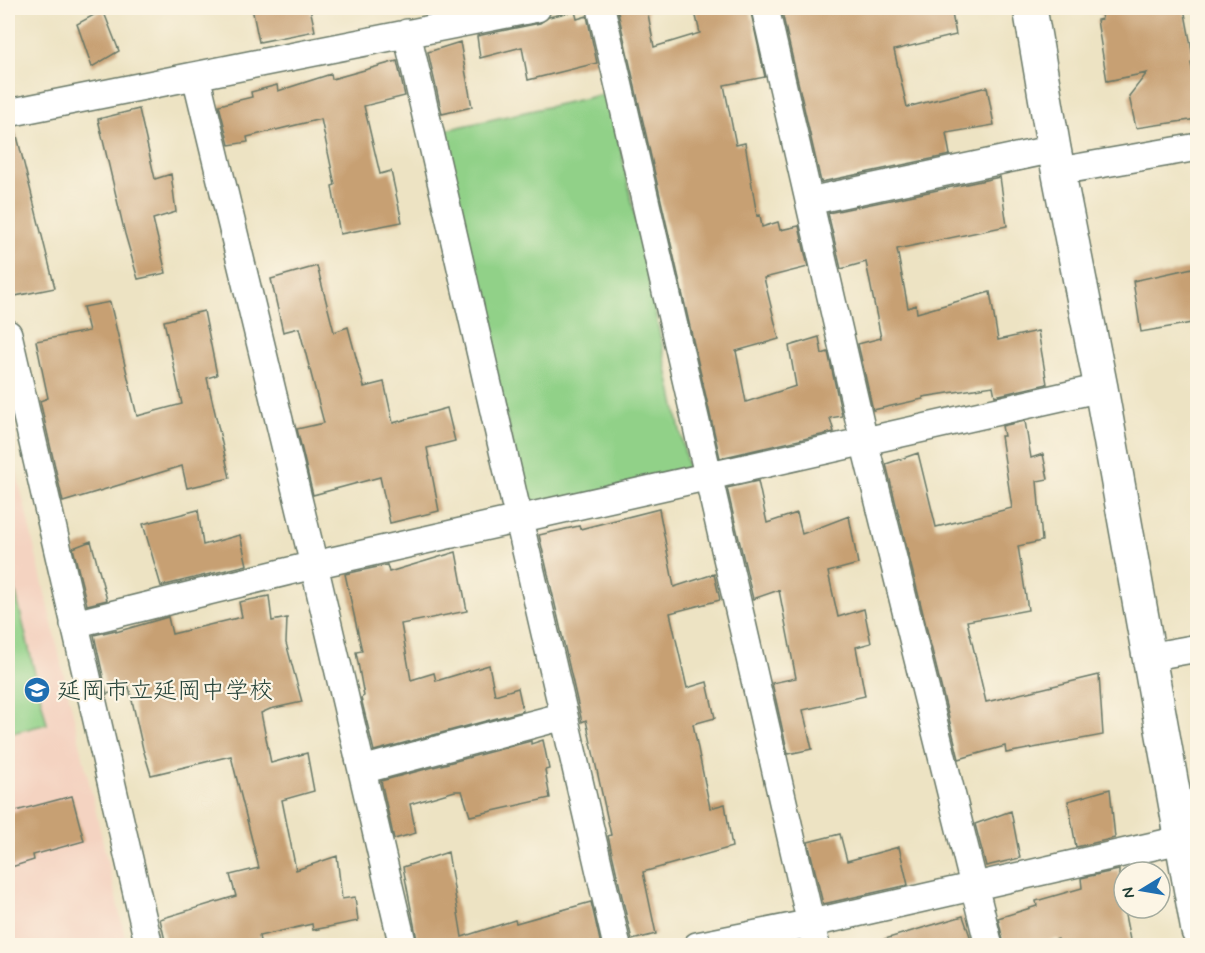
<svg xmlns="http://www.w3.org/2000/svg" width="1205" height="953" viewBox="0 0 1205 953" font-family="Mynerve,'Klee One',sans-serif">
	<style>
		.built { fill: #f4d3c1 }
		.green { fill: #91d188; stroke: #58875e; stroke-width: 1.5 }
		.building { fill: #c7a073 }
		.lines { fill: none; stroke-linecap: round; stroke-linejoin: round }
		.minor-casing { stroke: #677766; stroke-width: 30 }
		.tertiary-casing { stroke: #677766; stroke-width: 36 }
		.minor { stroke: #fff; stroke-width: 27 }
		.tertiary { stroke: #fff; stroke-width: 33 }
		.labels { text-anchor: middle; stroke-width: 4.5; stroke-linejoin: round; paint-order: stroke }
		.poi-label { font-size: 24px; fill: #1f3d34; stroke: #fcf5e5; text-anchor: start }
	</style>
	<rect width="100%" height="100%" fill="#fcf5e5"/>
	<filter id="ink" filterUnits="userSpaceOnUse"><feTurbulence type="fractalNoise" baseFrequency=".0167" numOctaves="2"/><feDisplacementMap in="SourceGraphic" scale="12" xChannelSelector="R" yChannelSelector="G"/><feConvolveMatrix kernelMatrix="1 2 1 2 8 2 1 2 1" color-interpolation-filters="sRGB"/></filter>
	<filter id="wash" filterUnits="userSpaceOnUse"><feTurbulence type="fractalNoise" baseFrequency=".008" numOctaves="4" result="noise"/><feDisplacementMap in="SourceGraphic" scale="24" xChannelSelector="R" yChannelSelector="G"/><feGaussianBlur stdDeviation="1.35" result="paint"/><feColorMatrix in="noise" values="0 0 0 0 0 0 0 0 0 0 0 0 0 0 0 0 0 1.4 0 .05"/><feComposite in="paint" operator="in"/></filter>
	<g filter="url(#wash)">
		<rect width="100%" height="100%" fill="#ede3c3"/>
		<path class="built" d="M 8,435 L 127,945 L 8,945 Z"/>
		<path class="green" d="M 609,93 L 689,473 L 527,510 L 441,131 Z
			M 8,561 L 47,724 L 8,734 Z"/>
		<g id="blocks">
			<path class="building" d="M 252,8 L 310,8 L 315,31 L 259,42 Z
				M 617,8 L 647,8 L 654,47 L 700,33 L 694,8 L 750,8 L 765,77 L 724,85 L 736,145 L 745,143 L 757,216 L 760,215 L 762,227 L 778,222 L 780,230 L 799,226 L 808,267 L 764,278 L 779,339 L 736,351 L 746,402 L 796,386 L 789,346 L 819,337 L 822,354 L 828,352 L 842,416 L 830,418 L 834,432 L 720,458 Z
				M 781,8 L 951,8 L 956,35 L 894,50 L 907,107 L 987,87 L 994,125 L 946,133 L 950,155 L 821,182 Z
				M 1100,8 L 1184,8 L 1194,62 L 1191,63 L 1197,97 L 1197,119 L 1136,128 L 1129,96 L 1147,73 L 1107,81 L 1097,20 L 1102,19 Z
				M 103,10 L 119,51 L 92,67 L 77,24 Z
				M 575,11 L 577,19 L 587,16 L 597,63 L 528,80 L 522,47 L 480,58 L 477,36 L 540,23 L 549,17 Z
				M 460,42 L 472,107 L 442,114 L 428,52 Z
				M 397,61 L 405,96 L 364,106 L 380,174 L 391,171 L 402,222 L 340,234 L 332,186 L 335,185 L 321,119 L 247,137 L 248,142 L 229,145 L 219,105 L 252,97 L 251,92 L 277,85 L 278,91 L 331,74 L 332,79 Z
				M 139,109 L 155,179 L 171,174 L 176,212 L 153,219 L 166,273 L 138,279 L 125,234 L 98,119 Z
				M 16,132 L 55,288 L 15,296 L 8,264 L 8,133 Z
				M 1000,177 L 1007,226 L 897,249 L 908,308 L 916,305 L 917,313 L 990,292 L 998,340 L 1038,331 L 1047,384 L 995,396 L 993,386 L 923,397 L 923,399 L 873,410 L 858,344 L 881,338 L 866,262 L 841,269 L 828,213 Z
				M 317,266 L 334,332 L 348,327 L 364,387 L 384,382 L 393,423 L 447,408 L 455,441 L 427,448 L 439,511 L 390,523 L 380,477 L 313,495 L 297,429 L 324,423 L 299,328 L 283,332 L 271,279 Z
				M 1197,267 L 1197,322 L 1141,332 L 1133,281 Z
				M 110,302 L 137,416 L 182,404 L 164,321 L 204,311 L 217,375 L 207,378 L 230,478 L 187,488 L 182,466 L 63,502 L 40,401 L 48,398 L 36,341 L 89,331 L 83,307 Z
				M 1025,421 L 1031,458 L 1043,454 L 1048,479 L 1037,481 L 1042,541 L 1018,546 L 1028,610 L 967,621 L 986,702 L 1099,675 L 1103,735 L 1006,753 L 1005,746 L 959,759 L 886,464 L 918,453 L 936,527 L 1012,508 L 1001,436 L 1004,436 L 1002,426 Z
				M 758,481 L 767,523 L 797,513 L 802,534 L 849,516 L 858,564 L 828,572 L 838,617 L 864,609 L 871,643 L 856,647 L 865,696 L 803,710 L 812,749 L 788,754 L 772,683 L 796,678 L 779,590 L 753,599 L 727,488 Z
				M 659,509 L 674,587 L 714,574 L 720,600 L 670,613 L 687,688 L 707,682 L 715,718 L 693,724 L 710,808 L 725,804 L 732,847 L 643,872 L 656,934 L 632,940 L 608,836 L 611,835 L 586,720 L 582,722 L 539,535 L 579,526 L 580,529 Z
				M 198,510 L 203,545 L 240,535 L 247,565 L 161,586 L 143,524 Z
				M 91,541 L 107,600 L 87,605 L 73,548 Z
				M 456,552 L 467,611 L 401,624 L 411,680 L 434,673 L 436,681 L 489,665 L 495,695 L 518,688 L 523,711 L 374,751 L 361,698 L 364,696 L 356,652 L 362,651 L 345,574 L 387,565 L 389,572 Z
				M 269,596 L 272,621 L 287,618 L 286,643 L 302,702 L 270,709 L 261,713 L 271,763 L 307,753 L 314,791 L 282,800 L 296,870 L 337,856 L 342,899 L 355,897 L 358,921 L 313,930 L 312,924 L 259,936 L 260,941 L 245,945 L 166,945 L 160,919 L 236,896 L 230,875 L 259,868 L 231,756 L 151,775 L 143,749 L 129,687 L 107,694 L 94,635 L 116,630 L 116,632 L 168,617 L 172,634 L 242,617 L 239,602 Z
				M 543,740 L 549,769 L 545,770 L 550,798 L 470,816 L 462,791 L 455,791 L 410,804 L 416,833 L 394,839 L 381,781 L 531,741 L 531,744 Z
				M 1110,789 L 1115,838 L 1076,847 L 1068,801 Z
				M 72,796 L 84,841 L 33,855 L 34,860 L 8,868 L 8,813 Z
				M 1011,811 L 1020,858 L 986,866 L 975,824 Z
				M 840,834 L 847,861 L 899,847 L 908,885 L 823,904 L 808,842 Z
				M 448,852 L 462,937 L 515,920 L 516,923 L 591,902 L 601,945 L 418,945 L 403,867 Z
				M 1119,870 L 1119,876 L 1124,874 L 1124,910 L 1131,945 L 1060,945 L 1058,939 L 1029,945 L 1004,945 L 998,918 L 1037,906 L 1036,901 L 1082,888 L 1081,878 Z
				M 963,916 L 973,945 L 885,945 L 885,939 Z"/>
		</g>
	</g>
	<g filter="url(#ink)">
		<use href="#blocks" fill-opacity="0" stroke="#677766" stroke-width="1.5"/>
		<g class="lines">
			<defs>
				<path id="minor" d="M 601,8 L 816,946
					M 765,8 L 864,441 L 989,946
					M 407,33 L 617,946
					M 196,76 L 314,565 L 403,946
					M 8,113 L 537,8
					M 1059,171 L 1198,147
					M 809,201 L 1054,149
					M 8,334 L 149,946
					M 74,624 L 314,565 L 1101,388
					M 1148,657 L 1198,648
					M 362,770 L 564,716
					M 697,946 L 812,923 L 1180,840"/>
				<path id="tertiary" d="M 1030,8 L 1054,149 L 1101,388 L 1198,931"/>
			</defs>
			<use href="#minor" class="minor-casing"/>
			<use href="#tertiary" class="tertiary-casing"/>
			<use href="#minor" class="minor"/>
			<use href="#tertiary" class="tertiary"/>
		</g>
	</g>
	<defs>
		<symbol id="school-disc" viewBox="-11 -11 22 22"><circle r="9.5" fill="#1f6fb2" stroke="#fcf5e5"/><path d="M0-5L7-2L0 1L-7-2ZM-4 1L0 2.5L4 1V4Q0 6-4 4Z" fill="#fff"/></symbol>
	</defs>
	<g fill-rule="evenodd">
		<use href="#school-disc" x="22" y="675" width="30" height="30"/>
	</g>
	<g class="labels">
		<g class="poi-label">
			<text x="57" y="698">延岡市立延岡中学校</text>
		</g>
	</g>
	<rect width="1205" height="953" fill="none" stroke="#fcf5e5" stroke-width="30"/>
	<g transform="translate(1142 890) rotate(259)"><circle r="28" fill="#fcf5e5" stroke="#a4ab9e" stroke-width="1.5"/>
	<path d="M0-4.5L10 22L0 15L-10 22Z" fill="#1f6fb2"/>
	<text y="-9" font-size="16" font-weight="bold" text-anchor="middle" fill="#1f3d34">N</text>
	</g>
</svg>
